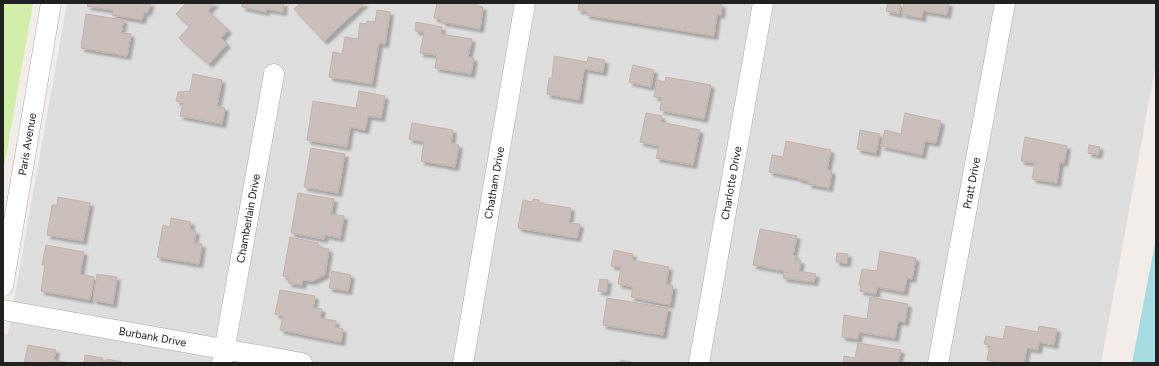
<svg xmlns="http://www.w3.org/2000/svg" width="1159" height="366" viewBox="0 0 1159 366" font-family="Figtree,sans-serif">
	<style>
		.residential { fill: #dfdede }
		.grass { fill: #d3eeab }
		.water { fill: #a6dbe2 }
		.building { fill: #cabfba; stroke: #c5b2a9; filter: url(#shadow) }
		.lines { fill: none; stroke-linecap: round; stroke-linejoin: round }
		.minor-casing { stroke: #a8a8a8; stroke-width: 21 }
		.minor { stroke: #fff; stroke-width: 20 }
		.labels { text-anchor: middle; stroke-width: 4; stroke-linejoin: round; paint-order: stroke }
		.street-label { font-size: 11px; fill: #212121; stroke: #fff }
	</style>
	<defs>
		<filter id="shadow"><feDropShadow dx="3.5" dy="3.5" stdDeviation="1" flood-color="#0004"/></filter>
	</defs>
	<rect width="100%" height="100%" fill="#f2ede8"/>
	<path class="residential" d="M 67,3 L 1156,3 L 1156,63 L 1101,363 L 3,363 L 3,333 L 8,334 Z"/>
	<path class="grass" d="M 3,3 L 33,3 L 3,173 Z"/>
	<path class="water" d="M 1156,238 L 1156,363 L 1132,363 Z"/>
	<path class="building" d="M 88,3 L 151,3 L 147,13 L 144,12 L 142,20 L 112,15 L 113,10 L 87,6 Z
		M 186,3 L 215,3 L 208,11 L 228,30 L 221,38 L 227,44 L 209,64 L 179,38 L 190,26 L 176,14 Z
		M 242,3 L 284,3 L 283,12 L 266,9 L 266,12 L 242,7 Z
		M 301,3 L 365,3 L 324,41 L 294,9 Z
		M 437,3 L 476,3 L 476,6 L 483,7 L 480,29 L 442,22 L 442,20 L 434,18 Z
		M 579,3 L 719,3 L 722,5 L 721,15 L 717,14 L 714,36 L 586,15 L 587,11 L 578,10 Z
		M 888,3 L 901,4 L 899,14 L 886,11 Z
		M 904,3 L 949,3 L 947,15 L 923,11 L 922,18 L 902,14 Z
		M 377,10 L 390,12 L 385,44 L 379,43 L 372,84 L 329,77 L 333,52 L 342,54 L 345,37 L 358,39 L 360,23 L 366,24 L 367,21 L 375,22 Z
		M 86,14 L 124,20 L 121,33 L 131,34 L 127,56 L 81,48 Z
		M 416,22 L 442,27 L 441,34 L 472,39 L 468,57 L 474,58 L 471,74 L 435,68 L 437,55 L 420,53 L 424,32 L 415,31 Z
		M 554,56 L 587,62 L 588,57 L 605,60 L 603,72 L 584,69 L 579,100 L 547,94 L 549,78 L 552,78 Z
		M 633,65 L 654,70 L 651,87 L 629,82 Z
		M 193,74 L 222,80 L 217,106 L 225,108 L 222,124 L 180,116 L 183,103 L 176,101 L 178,92 L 190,91 Z
		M 666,77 L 711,85 L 704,119 L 660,110 L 662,98 L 654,97 L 657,80 L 665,82 Z
		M 359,91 L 385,96 L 381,118 L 368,116 L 365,130 L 350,127 L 347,147 L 307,140 L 313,101 L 356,108 Z
		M 646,113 L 662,116 L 661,122 L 700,130 L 693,165 L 656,158 L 659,146 L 640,142 Z
		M 905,113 L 941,121 L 936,143 L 925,141 L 922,155 L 881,146 L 885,130 L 901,134 Z
		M 412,123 L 453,130 L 451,143 L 459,145 L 455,167 L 421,161 L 424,142 L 409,139 Z
		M 860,130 L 880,134 L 876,153 L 857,149 Z
		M 1025,137 L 1067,146 L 1064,163 L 1060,162 L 1057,183 L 1032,179 L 1035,163 L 1021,161 Z
		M 786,141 L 831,150 L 827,170 L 832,171 L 829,188 L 808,184 L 809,181 L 798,179 L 799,178 L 769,172 L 772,155 L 783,157 Z
		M 1089,145 L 1100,147 L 1098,155 L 1088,153 Z
		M 311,148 L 345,154 L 338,193 L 304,187 Z
		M 298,193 L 334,199 L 331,214 L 344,216 L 340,238 L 325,235 L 324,239 L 291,233 Z
		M 58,197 L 90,203 L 83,241 L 47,235 L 52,205 L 57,205 Z
		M 533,199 L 539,200 L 539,203 L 571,208 L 569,223 L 580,224 L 577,238 L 518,228 L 523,200 L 533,202 Z
		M 171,218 L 191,222 L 190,230 L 196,231 L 194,243 L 202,244 L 199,264 L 157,257 L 163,225 L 170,227 Z
		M 760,229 L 797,236 L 793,255 L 796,256 L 795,260 L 801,261 L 799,271 L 816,274 L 814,282 L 783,278 L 784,271 L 753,265 Z
		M 290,237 L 318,243 L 318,247 L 329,249 L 325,275 L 312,281 L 303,280 L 302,285 L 288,283 L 289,277 L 283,276 Z
		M 46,245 L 84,252 L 80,274 L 94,277 L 90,300 L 41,291 L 45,265 L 42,265 Z
		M 614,250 L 633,254 L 632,260 L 669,267 L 666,285 L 673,286 L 670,305 L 631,297 L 633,287 L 618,284 L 621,267 L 611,266 Z
		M 880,251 L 916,258 L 912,279 L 907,278 L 904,292 L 877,287 L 876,294 L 860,291 L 861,285 L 859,285 L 862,269 L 877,271 Z
		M 837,253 L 848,254 L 847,263 L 836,262 Z
		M 332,271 L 351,275 L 348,291 L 329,288 Z
		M 97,274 L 117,277 L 113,304 L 93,300 Z
		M 600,279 L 608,280 L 606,292 L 598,291 Z
		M 280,290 L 315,296 L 313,308 L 322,309 L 320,318 L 336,321 L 335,327 L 343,329 L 341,342 L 280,330 L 283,316 L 275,314 Z
		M 870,297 L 908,304 L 905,322 L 898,321 L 895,338 L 859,332 L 858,339 L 842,337 L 844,315 L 867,319 Z
		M 607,298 L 668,308 L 663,335 L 603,325 Z
		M 1006,326 L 1038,332 L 1039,326 L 1057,329 L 1054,345 L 1039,342 L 1038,350 L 1027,348 L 1024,363 L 1003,363 L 987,360 L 990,345 L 984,344 L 986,336 L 1003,339 Z
		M 858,343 L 901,350 L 898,363 L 843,363 L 844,356 L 855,358 Z
		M 28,345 L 56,350 L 54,360 L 71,363 L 24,363 Z
		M 85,355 L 103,358 L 102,363 L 84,363 Z
		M 107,359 L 122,362 L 122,363 L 106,363 Z
		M 621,360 L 635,363 L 621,363 Z"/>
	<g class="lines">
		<defs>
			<g id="minor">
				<path id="s1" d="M 3,286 L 51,3"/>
				<path id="s2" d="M 3,310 L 302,363"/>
				<path id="s3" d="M 222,363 L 274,74"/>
				<path id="s4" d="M 463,363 L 525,3"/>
				<path id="s5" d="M 699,363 L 763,3"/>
				<path id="s6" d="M 938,363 L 1005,3"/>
			</g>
		</defs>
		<use href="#minor" class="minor-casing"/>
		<use href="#minor" class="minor"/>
	</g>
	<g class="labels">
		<g class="street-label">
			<text dy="4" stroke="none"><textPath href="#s1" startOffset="144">Paris Avenue</textPath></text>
			<text dy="4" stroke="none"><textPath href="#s4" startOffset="183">Chatham Drive</textPath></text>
			<text dy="4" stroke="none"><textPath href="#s5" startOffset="183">Charlotte Drive</textPath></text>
			<text dy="4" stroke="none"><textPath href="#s6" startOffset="183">Pratt Drive</textPath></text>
			<text dy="4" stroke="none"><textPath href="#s3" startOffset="147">Chamberlain Drive</textPath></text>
			<text dy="4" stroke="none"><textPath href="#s2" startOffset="152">Burbank Drive</textPath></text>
		</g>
	</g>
	<rect width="1159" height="366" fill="none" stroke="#212121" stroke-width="8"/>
</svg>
